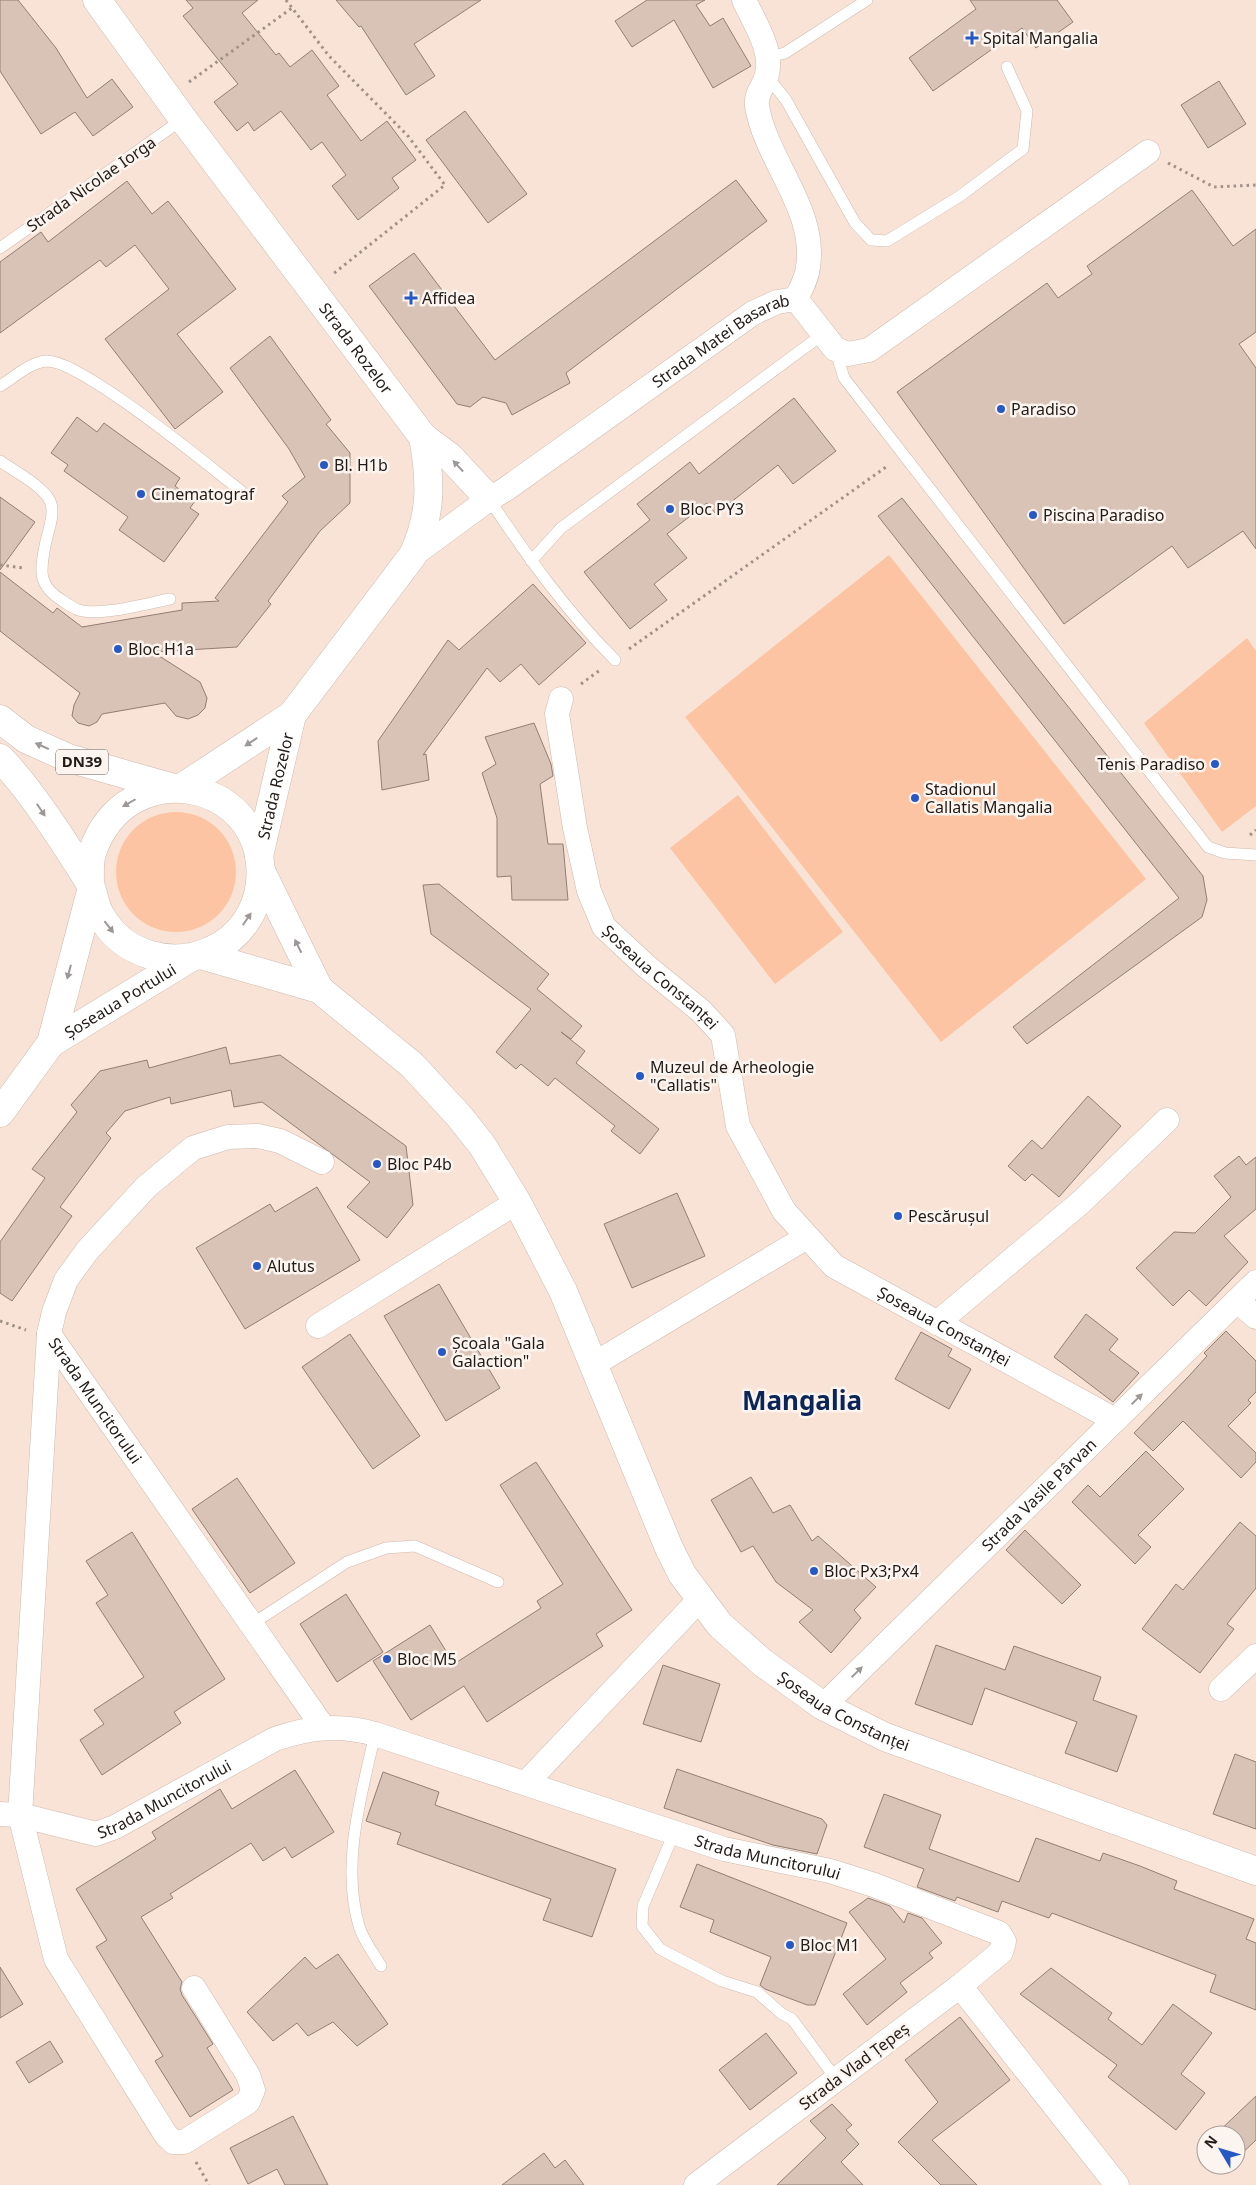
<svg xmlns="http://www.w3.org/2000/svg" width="1256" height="2185" viewBox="0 0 1256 2185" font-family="'Noto Sans',sans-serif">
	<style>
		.green { fill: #fcc4a2 }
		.building { fill: #d9c3b7; stroke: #927e73 }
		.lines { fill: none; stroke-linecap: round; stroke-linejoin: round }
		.service-casing { stroke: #cfbaad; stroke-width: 12 }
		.minor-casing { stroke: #cfbaad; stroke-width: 25 }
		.tertiary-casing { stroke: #cfbaad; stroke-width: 29 }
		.secondary-casing { stroke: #cfbaad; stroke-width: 29 }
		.primary-casing { stroke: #cfbaad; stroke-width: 29 }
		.path { stroke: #a19188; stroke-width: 3; stroke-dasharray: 2.5 4; stroke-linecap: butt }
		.service { stroke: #fff; stroke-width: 11 }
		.minor { stroke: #fff; stroke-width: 24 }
		.tertiary { stroke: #fff; stroke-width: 28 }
		.secondary { stroke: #fff; stroke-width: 28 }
		.primary { stroke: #fff; stroke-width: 28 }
		.oneway { fill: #9c9896 }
		.poi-dot { fill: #2658c6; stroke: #fcf4ee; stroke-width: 2 }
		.labels { text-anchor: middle; stroke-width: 5; stroke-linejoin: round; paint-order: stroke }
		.shield { fill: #fcf4ee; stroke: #635b57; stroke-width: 1 }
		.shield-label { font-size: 15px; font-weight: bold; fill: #221a16 }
		.poi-label { font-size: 16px; fill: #221a16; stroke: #fcf4ee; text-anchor: start }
		.street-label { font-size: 16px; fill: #221a16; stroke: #fcf4ee }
		.town-label { font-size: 26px; font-weight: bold; fill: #0c2559; stroke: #fcf4ee }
	</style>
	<rect width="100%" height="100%" fill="#f9e3d6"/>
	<path class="green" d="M 889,555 L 1146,879 L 941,1042 L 685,717 Z
		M 1247,638 L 1256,651 L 1256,806 L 1222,832 L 1144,723 Z
		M 738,795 L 843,932 L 775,984 L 670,848 Z
		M116 872a60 60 0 1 1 120 0a60 60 0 1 1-120 0Z"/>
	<path class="building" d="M 0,0 L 18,0 L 56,48 L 87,98 L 112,79 L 133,107 L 93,136 L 75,112 L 41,134 L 0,71 Z
		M 186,0 L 258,0 L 242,13 L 276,55 L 279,53 L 290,67 L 312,50 L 339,86 L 327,95 L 361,141 L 387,121 L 416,160 L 392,178 L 399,188 L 358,220 L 332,186 L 346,175 L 322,142 L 311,150 L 281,111 L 254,131 L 248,122 L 237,131 L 214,102 L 238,84 L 183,16 L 193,8 Z
		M 336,0 L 481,0 L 414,44 L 435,76 L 406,95 L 361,26 L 359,27 Z
		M 647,0 L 705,0 L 696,5 L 710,26 L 723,18 L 751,66 L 713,88 L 674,20 L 632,47 L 615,21 Z
		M 970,0 L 1057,0 L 1073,22 L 1036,48 L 1022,28 L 933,91 L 909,58 L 976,9 Z
		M 1219,81 L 1246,124 L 1208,148 L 1181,105 Z
		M 465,111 L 527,194 L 488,223 L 426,140 Z
		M 736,180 L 767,221 L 566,373 L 570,383 L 512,415 L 506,403 L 483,397 L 470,407 L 457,404 L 369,286 L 414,253 L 495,360 Z
		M 127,181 L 152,214 L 168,201 L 236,289 L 177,334 L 223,392 L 175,429 L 105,339 L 169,289 L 135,245 L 106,267 L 100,260 L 0,333 L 0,262 L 41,232 L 48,242 Z
		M 1192,190 L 1233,246 L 1256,229 L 1256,332 L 1239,344 L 1256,368 L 1256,549 L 1243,531 L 1188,568 L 1172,546 L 1064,624 L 897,392 L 1047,283 L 1058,298 L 1092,274 L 1087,266 Z
		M 270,336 L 331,420 L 326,424 L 350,453 L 350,503 L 320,531 L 268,601 L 271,604 L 237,647 L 153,652 L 200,682 L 207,698 L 205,708 L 198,715 L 188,719 L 176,716 L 165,703 L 102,714 L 97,722 L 89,726 L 78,723 L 72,716 L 74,705 L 80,693 L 0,631 L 0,572 L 53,613 L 57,608 L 82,627 L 182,610 L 182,603 L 219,601 L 215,598 L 288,502 L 282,496 L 305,477 L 289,449 L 230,368 Z
		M 794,398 L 836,451 L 793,484 L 778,465 L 716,514 L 707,503 L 667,534 L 687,558 L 654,584 L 667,600 L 630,629 L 584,572 L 650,520 L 637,504 L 690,462 L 699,474 Z
		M 77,417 L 97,432 L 104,423 L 180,478 L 175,486 L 195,501 L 190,508 L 199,514 L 164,562 L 119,530 L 128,517 L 64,471 L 68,465 L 51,453 Z
		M 0,497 L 35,522 L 0,570 Z
		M 902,498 L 1203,876 L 1207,900 L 1202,917 L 1027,1044 L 1013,1027 L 1179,898 L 878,516 Z
		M 533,584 L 586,643 L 539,685 L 521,664 L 500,682 L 487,668 L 423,755 L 426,754 L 429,780 L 382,790 L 378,741 L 448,640 L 459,650 Z
		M 534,723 L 551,764 L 553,776 L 540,784 L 548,844 L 563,844 L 568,900 L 512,900 L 511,876 L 497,877 L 497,818 L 482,773 L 496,764 L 485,737 Z
		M 439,884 L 549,974 L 537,989 L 582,1026 L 571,1039 L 561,1032 L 585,1051 L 576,1063 L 659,1129 L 640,1154 L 611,1131 L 615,1126 L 555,1078 L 548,1086 L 521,1064 L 516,1069 L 496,1052 L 531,1009 L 431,934 L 423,885 Z
		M 226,1047 L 230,1064 L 280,1055 L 406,1146 L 413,1205 L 387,1238 L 347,1207 L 370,1182 L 262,1102 L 234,1107 L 231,1090 L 171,1104 L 170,1097 L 125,1111 L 106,1133 L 111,1138 L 60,1207 L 72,1216 L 12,1301 L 0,1293 L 0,1242 L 45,1178 L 32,1169 L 77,1112 L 71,1105 L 100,1071 L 147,1060 L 149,1068 Z
		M 1088,1096 L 1121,1126 L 1059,1197 L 1032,1174 L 1025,1181 L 1008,1166 L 1032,1140 L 1042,1149 Z
		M 1239,1156 L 1246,1165 L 1256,1157 L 1256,1209 L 1224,1236 L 1248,1262 L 1206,1306 L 1189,1290 L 1173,1306 L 1136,1268 L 1174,1232 L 1195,1233 L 1231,1197 L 1214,1176 Z
		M 317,1187 L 360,1260 L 245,1329 L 196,1248 L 270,1204 L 275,1212 Z
		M 677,1193 L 705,1256 L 632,1288 L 604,1224 Z
		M 439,1284 L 500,1388 L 446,1421 L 384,1316 Z
		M 1086,1314 L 1118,1339 L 1109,1350 L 1139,1373 L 1113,1402 L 1054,1357 Z
		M 1226,1331 L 1256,1361 L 1256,1392 L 1248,1400 L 1251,1403 L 1228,1426 L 1256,1453 L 1256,1462 L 1241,1478 L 1183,1421 L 1153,1451 L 1134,1433 L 1189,1376 L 1207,1356 L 1204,1353 Z
		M 921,1332 L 952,1349 L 948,1356 L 971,1369 L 949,1409 L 895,1379 Z
		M 350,1334 L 420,1436 L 373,1469 L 302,1367 Z
		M 1146,1451 L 1184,1489 L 1138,1535 L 1151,1547 L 1135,1564 L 1072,1502 L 1088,1485 L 1100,1497 Z
		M 536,1462 L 632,1610 L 596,1634 L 603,1646 L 487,1722 L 464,1686 L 411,1720 L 373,1661 L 430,1625 L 454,1664 L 541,1608 L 537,1601 L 563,1584 L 500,1485 Z
		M 751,1477 L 773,1513 L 790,1505 L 812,1541 L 818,1536 L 876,1587 L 854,1610 L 861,1618 L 831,1653 L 799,1622 L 813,1610 L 776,1582 L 753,1546 L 741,1552 L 711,1500 Z
		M 237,1478 L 295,1563 L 250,1593 L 192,1509 Z
		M 1240,1522 L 1256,1536 L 1256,1588 L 1227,1624 L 1234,1629 L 1200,1673 L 1142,1629 L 1176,1584 L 1183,1590 Z
		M 1025,1530 L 1081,1585 L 1062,1604 L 1006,1550 Z
		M 132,1532 L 225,1679 L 174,1712 L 181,1723 L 102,1775 L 80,1740 L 104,1724 L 94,1710 L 144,1677 L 96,1603 L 108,1595 L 86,1561 Z
		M 346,1594 L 383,1652 L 337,1682 L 300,1624 Z
		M 936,1645 L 1005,1670 L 1014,1646 L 1101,1677 L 1093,1700 L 1137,1716 L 1117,1772 L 1065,1753 L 1077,1722 L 985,1688 L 972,1725 L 915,1704 Z
		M 663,1665 L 720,1684 L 701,1742 L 643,1724 Z
		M 1235,1754 L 1256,1762 L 1256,1829 L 1213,1814 Z
		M 677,1769 L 822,1819 L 827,1825 L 817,1854 L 773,1845 L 664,1808 Z
		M 295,1770 L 334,1832 L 292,1858 L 285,1847 L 263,1861 L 251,1843 L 170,1894 L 173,1898 L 141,1917 L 182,1982 L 180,1989 L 182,1995 L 213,2044 L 207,2048 L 233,2090 L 190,2117 L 155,2061 L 163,2056 L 96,1947 L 107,1940 L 76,1889 L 156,1839 L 152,1832 L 220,1789 L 232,1809 Z
		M 383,1772 L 439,1792 L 435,1805 L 616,1869 L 592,1937 L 543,1920 L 551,1899 L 397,1844 L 401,1833 L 366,1821 Z
		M 884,1794 L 941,1815 L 929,1849 L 1019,1882 L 1036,1838 L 1100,1861 L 1103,1853 L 1140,1866 L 1177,1881 L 1174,1889 L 1254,1919 L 1246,1939 L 1256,1943 L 1256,2010 L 1210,1992 L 1216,1975 L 1052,1913 L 1049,1918 L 1002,1901 L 998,1912 L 957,1897 L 955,1901 L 917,1887 L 924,1869 L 864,1847 Z
		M 697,1864 L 847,1923 L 815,2005 L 807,2005 L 765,1989 L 760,1985 L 771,1957 L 710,1932 L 714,1920 L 680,1907 Z
		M 868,1898 L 890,1906 L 904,1923 L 908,1913 L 922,1918 L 942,1943 L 929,1953 L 933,1958 L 900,1983 L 907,1992 L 867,2025 L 843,1994 L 886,1959 L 849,1912 Z
		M 338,1954 L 388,2024 L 357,2046 L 333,2022 L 308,2036 L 297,2023 L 273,2041 L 247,2012 L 305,1957 L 316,1969 Z
		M 0,1967 L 23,2004 L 0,2018 Z
		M 1051,1968 L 1112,2013 L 1108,2019 L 1142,2045 L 1173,2004 L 1212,2033 L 1181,2074 L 1205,2093 L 1176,2130 L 1108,2077 L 1117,2065 L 1020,1994 Z
		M 960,2017 L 1010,2080 L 932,2140 L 977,2185 L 941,2185 L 898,2142 L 938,2102 L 905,2060 Z
		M 766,2033 L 797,2073 L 750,2110 L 719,2070 Z
		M 50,2041 L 63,2062 L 29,2083 L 16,2062 Z
		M 1256,2096 L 1256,2140 L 1236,2159 L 1236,2135 L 1215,2135 Z
		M 832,2104 L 852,2125 L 846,2130 L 859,2144 L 841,2162 L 863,2185 L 777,2185 L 826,2138 L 810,2121 Z
		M 293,2116 L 328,2185 L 285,2185 L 277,2169 L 248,2184 L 230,2148 Z
		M 544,2153 L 555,2168 L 565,2160 L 584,2185 L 502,2185 Z"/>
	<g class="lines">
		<defs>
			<path id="service" d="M 769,57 L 785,53 L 867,0
				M 767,76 L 786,100 L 855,223 L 871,240 L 887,241 L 960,196 L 1023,149 L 1027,111 L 1007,67
				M 0,248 L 183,119
				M 835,349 L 844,378 L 1208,847 L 1225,853 L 1256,855
				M 0,386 C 14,378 29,362 47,361 C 82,361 206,464 240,490
				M 0,461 C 14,471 43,486 50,501 C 56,514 47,533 45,546 C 40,572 38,586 63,601 C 67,604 72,607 76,609 C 96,618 148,603 170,599
				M 489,499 C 527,556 566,611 615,660
				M 531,561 L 561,528 L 823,334
				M 252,1624 L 347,1562 L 386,1548 L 415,1546 L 498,1582
				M 375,1734 C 361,1796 341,1864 359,1926 C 363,1940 374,1954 381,1966
				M 674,1833 L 643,1906 L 642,1926 L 660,1949 L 722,1981 L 757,1992 L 782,2014 L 792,2019 L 836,2079"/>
			<g id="minor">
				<path d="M 744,0 C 754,22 773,50 767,74 C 765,86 755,93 757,106 C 766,161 817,209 808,267 C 807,278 801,289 796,299"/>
				<path id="s1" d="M 413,555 L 489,499 L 506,489 L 753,313 L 777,302 L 796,299 L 835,349 L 848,354 L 869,350 L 1148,152"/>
				<path id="s2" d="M 561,699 L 557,714 L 575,828 L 589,891 L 604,927 L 646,966 L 701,1011 L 723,1035 L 738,1126 L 784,1211 L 834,1266 L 1115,1420"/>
				<path d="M 1237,1301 L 1256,1317"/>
				<path d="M 937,1323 L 1080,1203 L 1167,1120"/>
				<path d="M 318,1326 L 517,1202"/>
				<path id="s3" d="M 49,1334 L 323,1727"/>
				<path d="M 594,1364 L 807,1237"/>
				<path d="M 1221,1689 L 1256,1656"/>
				<path id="s4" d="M 823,1706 L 1256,1282"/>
				<path d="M 526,1783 L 699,1600"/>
				<path id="s5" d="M 0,1814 L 20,1815 L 96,1834 L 115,1827 L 275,1739 C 310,1727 340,1724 375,1734 L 724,1849 L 830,1871 L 874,1885 L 999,1933 L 1004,1941 L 1001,1952 L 960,1986 L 696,2185"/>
				<path d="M 960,1986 L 1117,2185"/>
				<path d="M 194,1988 L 248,2075 L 253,2090 L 248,2102 L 184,2142 L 173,2142 L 166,2135 L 56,1959 L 20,1815 L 49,1334 L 54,1312 L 66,1280 L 87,1251 L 146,1187 L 193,1148 L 228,1137 L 258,1136 L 280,1141 L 322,1162"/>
			</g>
			<g id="tertiary">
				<path id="s6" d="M 97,0 L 183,119 L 423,437 C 431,481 432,514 413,555 L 292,715 L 181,788"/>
				<path d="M 423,437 L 450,457 L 489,499"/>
				<path id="s7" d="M 259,856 L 292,715"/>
			</g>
			<g id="secondary">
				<path d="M 261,871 L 319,989"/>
				<path id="s8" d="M 201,955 L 319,989 L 412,1065 L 459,1116 L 482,1145 L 517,1202 L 563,1291 L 669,1548 L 682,1574 L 720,1625 L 763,1663 L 823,1706 L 885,1737 L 1256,1871"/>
			</g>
			<g id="primary">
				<path d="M 0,719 L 26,739 L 68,758 L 170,787"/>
				<path d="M 0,758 C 31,790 64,842 88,880 C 94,891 94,905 101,916 C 123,955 172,969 212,950 C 239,938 257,912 260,883 C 270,779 126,750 92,853 C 89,862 90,874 90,883"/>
				<path id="s9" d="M 51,1043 L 190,958"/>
				<path d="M 0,1113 L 51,1043 L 91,891"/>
			</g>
		</defs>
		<use href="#service" class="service-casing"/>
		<use href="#minor" class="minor-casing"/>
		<use href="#tertiary" class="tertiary-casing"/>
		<use href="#secondary" class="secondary-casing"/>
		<use href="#primary" class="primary-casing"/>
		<path class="path" d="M 286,0 L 329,56 L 408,136 L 445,185 L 333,274
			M 189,82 L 292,8
			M 1168,163 L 1214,187 L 1256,185
			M 0,565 L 24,568
			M 629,649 L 889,465
			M 581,684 L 600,670
			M 1250,835 L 1256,830
			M 0,1321 L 26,1330
			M 196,2162 L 209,2185"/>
		<use href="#service" class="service"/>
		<use href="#minor" class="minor"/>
		<use href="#tertiary" class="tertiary"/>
		<use href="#secondary" class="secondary"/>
		<use href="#primary" class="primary"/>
	</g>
	<defs><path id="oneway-solid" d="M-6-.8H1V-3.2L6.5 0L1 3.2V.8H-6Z" transform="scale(1.25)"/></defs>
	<g class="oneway">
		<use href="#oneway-solid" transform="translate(458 466) rotate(-133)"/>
		<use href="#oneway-solid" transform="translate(251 742) rotate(147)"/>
		<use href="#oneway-solid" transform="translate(42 746) rotate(-156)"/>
		<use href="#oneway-solid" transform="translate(129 803) rotate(150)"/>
		<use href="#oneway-solid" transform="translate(41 810) rotate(56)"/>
		<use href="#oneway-solid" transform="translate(247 919) rotate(-56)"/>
		<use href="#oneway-solid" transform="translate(109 927) rotate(52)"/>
		<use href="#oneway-solid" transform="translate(298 946) rotate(-116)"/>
		<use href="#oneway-solid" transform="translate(69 972) rotate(105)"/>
		<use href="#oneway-solid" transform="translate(1137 1399) rotate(-44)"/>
		<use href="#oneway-solid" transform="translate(857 1672) rotate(-44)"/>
	</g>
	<g class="poi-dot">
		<path d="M969.5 30.5h5v5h5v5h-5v5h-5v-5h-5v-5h5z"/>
		<path d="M408.5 290.5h5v5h5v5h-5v5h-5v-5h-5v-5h5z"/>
		<circle cx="1001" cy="409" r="5"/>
		<circle cx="324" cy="465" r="5"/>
		<circle cx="141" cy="494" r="5"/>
		<circle cx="670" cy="509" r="5"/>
		<circle cx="1033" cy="515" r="5"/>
		<circle cx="118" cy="649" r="5"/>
		<circle cx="1215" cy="764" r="5"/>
		<circle cx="915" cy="798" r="5"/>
		<circle cx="640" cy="1076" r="5"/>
		<circle cx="377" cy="1164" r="5"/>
		<circle cx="898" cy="1216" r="5"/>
		<circle cx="257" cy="1266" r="5"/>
		<circle cx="442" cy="1352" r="5"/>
		<circle cx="814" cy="1571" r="5"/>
		<circle cx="387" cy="1659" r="5"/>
		<circle cx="790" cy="1945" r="5"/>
	</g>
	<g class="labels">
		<rect class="shield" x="56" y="749.5" width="52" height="25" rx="4"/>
		<g class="shield-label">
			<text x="82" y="767">DN39</text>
		</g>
		<g class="poi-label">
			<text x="983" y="44">Spital Mangalia</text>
			<text x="422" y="304">Affidea</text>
			<text x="1011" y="415">Paradiso</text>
			<text x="334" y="471">Bl. H1b</text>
			<text x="151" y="500">Cinematograf</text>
			<text x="680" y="515">Bloc PY3</text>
			<text x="1043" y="521">Piscina Paradiso</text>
			<text x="128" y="655">Bloc H1a</text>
			<text x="1205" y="770" text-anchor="end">Tenis Paradiso</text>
			<text x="925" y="795">Stadionul<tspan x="925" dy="18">Callatis Mangalia</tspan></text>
			<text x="650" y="1073">Muzeul de Arheologie<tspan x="650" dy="18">"Callatis"</tspan></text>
			<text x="387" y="1170">Bloc P4b</text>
			<text x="908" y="1222">Pescărușul</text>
			<text x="267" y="1272">Alutus</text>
			<text x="452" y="1349">Școala "Gala<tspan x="452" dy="18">Galaction"</tspan></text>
			<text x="824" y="1577">Bloc Px3;Px4</text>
			<text x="397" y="1665">Bloc M5</text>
			<text x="800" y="1951">Bloc M1</text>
		</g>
		<g class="street-label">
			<text transform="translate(91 184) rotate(-35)" y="6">Strada Nicolae Iorga</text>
			<text dy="6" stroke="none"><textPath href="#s1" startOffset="376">Strada Matei Basarab</textPath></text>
			<text dy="6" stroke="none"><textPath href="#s6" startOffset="434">Strada Rozelor</textPath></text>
			<text dy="6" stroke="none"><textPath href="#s7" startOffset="72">Strada Rozelor</textPath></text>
			<text dy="6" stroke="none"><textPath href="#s2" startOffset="310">Șoseaua Constanței</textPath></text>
			<text dy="6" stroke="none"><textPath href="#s9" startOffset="81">Șoseaua Portului</textPath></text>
			<text dy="6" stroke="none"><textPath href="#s2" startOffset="784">Șoseaua Constanței</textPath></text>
			<text dy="6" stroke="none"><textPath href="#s3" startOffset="81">Strada Muncitorului</textPath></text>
			<text dy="6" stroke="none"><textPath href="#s4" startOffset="302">Strada Vasile Pârvan</textPath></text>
			<text dy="6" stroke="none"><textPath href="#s8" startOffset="1039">Șoseaua Constanței</textPath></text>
			<text dy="6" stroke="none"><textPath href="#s5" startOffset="175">Strada Muncitorului</textPath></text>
			<text dy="6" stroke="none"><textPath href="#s5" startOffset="815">Strada Muncitorului</textPath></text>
			<text transform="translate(854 2066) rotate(-37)" y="6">Strada Vlad Țepeș</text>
		</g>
		<g class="town-label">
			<text x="802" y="1410">Mangalia</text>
		</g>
	</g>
	<g transform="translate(1221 2150) rotate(308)"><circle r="24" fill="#fcf4ee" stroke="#a59d98"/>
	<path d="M0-4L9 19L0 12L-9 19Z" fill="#2658c6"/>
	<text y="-8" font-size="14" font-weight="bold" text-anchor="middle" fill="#221a16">N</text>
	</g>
</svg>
